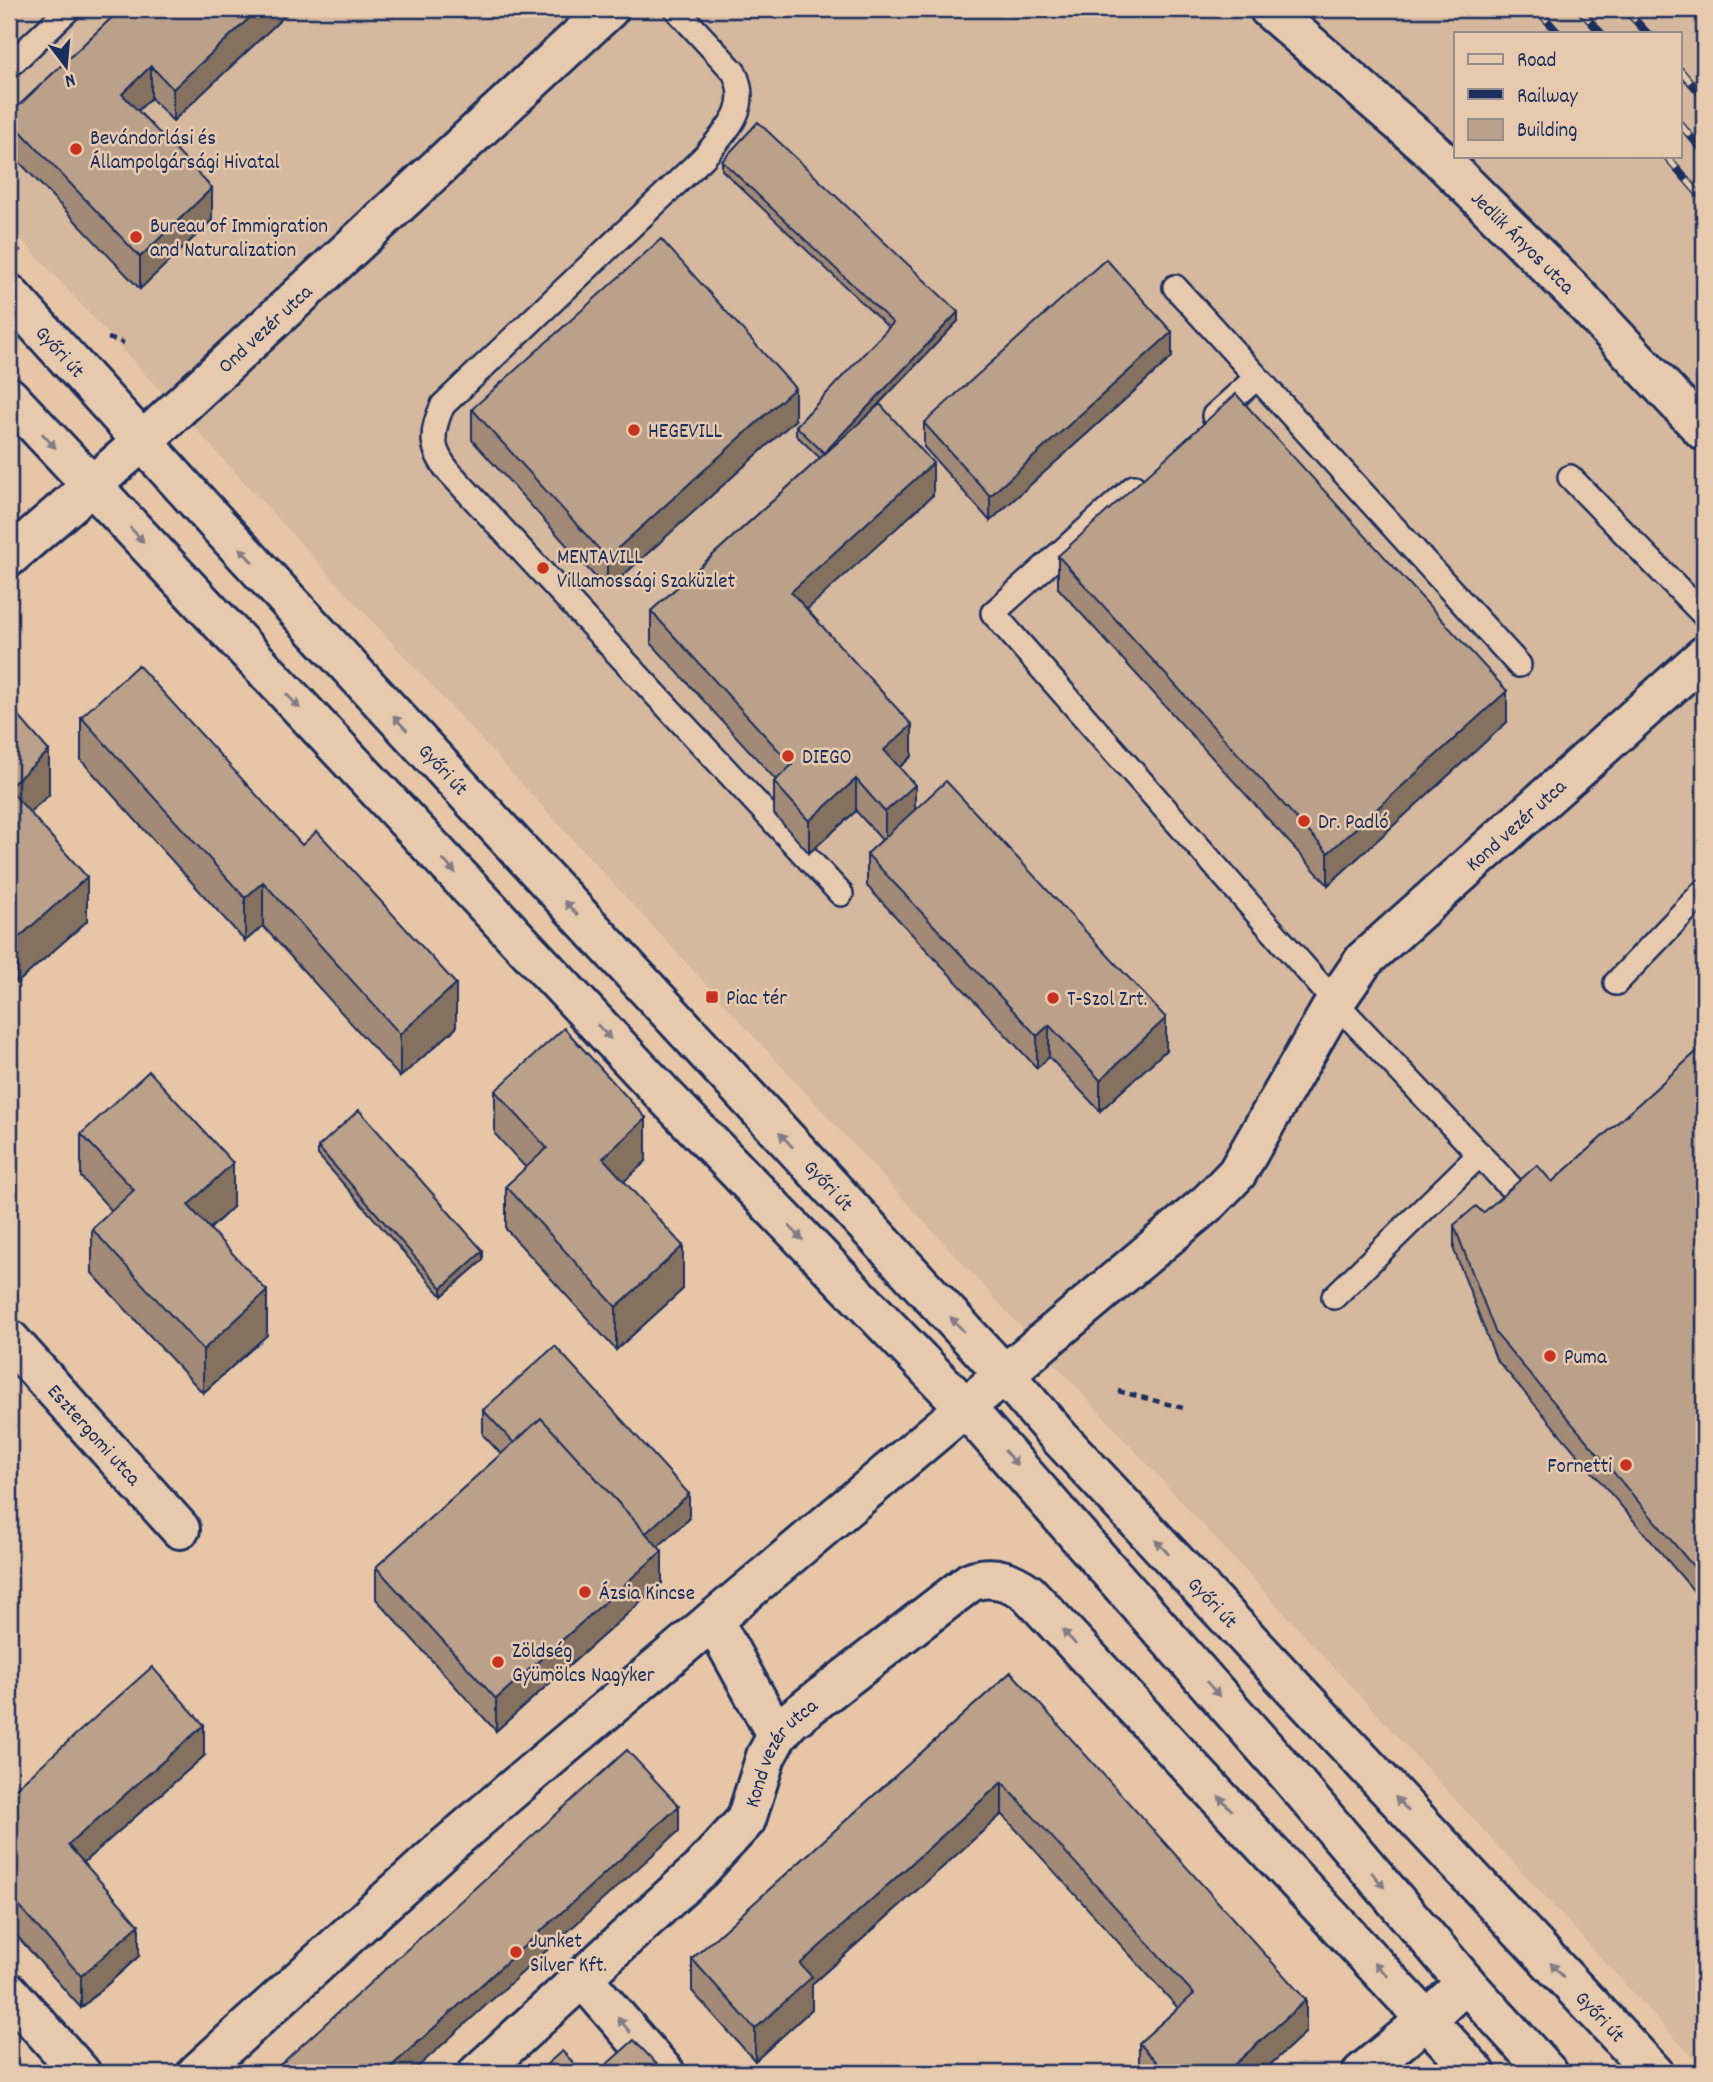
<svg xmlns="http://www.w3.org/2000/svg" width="1713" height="2082" viewBox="0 0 1713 2082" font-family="Dekko,sans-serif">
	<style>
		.built { fill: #d5b89d; fill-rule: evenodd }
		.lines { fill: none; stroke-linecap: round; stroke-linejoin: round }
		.lane-casing { stroke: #1b2f5e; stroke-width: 28 }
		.street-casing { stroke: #1b2f5e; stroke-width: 44 }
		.secondary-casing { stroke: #1b2f5e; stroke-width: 44 }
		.path { stroke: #1b2f5e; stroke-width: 4.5; stroke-dasharray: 7 5; stroke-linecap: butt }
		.lane { stroke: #e7caae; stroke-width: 23 }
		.street { stroke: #e7caae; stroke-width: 38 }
		.secondary { stroke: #e7caae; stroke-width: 38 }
		.rail-casing { stroke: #1b2f5e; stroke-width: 8 }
		.rail { stroke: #e7caae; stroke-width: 5; stroke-dasharray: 16; stroke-linecap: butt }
		.wall { fill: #a28a77; stroke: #1b2f5e; stroke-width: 2 }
		.shaded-wall { fill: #847161; stroke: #1b2f5e; stroke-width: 2 }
		.building { fill: #bca18a; stroke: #1b2f5e; stroke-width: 2 }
		.oneway { fill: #817c86 }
		.poi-dot { fill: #c8321e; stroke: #e7caae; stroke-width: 2.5 }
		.labels { text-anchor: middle; stroke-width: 5; stroke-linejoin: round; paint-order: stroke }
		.poi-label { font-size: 21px; fill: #1b2f5e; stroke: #e7caae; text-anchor: start }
		.street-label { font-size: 21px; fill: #1b2f5e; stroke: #e7caae }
	</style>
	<rect width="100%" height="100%" fill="#e6c6a6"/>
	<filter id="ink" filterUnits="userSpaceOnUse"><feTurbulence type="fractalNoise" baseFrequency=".0143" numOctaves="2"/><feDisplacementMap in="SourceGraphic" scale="14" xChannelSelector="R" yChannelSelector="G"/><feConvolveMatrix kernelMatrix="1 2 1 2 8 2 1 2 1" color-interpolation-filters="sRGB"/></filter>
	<g filter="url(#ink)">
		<path class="built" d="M 9,9 L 1704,9 L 1704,2070 L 9,226 ZM 1456,33 L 1680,33 L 1680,156 L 1456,156 Z"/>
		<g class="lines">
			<defs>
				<path id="lane" d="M 676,9 L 734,72 C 752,109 726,130 704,157 L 443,405 C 430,432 430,450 450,473 L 841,894
					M 9,66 L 69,9
					M 1175,287 L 1519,665
					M 1214,416 L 1256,378
					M 1570,477 L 1704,615
					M 1134,487 L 993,613 L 1335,1002 L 1516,1193
					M 1616,983 L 1704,891
					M 1334,1297 L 1480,1154"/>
				<g id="street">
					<path id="s1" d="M 1269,9 L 1429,148 L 1573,291 L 1704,431"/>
					<path id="s2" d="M 9,557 L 143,441 L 609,9"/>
					<path id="s3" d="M 9,1339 L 180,1529"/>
					<path d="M 713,1620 L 777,1736"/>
					<path d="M 582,1977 L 665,2073"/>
					<path d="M 9,1992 L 81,2073"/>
					<path id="s4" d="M 197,2073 L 442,1850 L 514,1788 L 1210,1201 L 1237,1173 L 1335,1002 L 1364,960 L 1704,656"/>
					<path id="s5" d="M 478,2073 L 700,1870 L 746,1820 L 766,1756 L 777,1736 L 790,1721 L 970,1582 C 991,1574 1010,1580 1028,1593 L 1476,2073"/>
					<path d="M 1362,2073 L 1427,2019 L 1466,1983"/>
				</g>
				<g id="secondary">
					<path id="s6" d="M 9,294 L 218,525 L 1004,1374 L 1059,1437 L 1654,2073"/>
					<path d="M 9,397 L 664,1095 L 965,1407 L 1287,1773 L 1466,1983 L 1548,2073"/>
				</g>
			</defs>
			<use href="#lane" class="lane-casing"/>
			<use href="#street" class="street-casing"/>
			<use href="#secondary" class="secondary-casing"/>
			<path class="path" d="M 9,240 L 20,252
				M 108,338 L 124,343
				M 1118,1391 L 1187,1409"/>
			<use href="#lane" class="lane"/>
			<use href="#street" class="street"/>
			<use href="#secondary" class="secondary"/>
			<defs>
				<path id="rail" d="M 1537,9 L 1558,33
					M 1579,9 L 1601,33
					M 1625,9 L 1647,33
					M 1680,70 L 1704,98
					M 1680,124 L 1704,152
					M 1666,156 L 1704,200"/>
			</defs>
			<use href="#rail" class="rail-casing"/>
			<use href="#rail" class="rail"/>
		</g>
		<path class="wall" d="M 121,9 L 292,9 L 173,121 L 151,98 L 138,110 L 212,220 L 140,289 L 9,151 L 9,115 Z
			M 722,161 L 958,321 L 877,406 L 933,495 L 806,609 L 912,756 L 900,767 L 915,809 L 1166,1050 L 1100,1111 L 1049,1057 L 1037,1068 L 867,886 L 867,854 L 882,840 L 856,811 L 809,853 L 774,814 L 774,782 L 776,780 L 651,643 L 651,611 L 820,458 L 796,435 L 796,426 L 889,328 L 722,170 Z
			M 1172,357 L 990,521 L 924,447 L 924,423 Z
			M 472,409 L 795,420 L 607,590 L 472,440 Z
			M 1058,556 L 1507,722 L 1328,885 L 1058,588 Z
			M 9,705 L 49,795 L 29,812 L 87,921 L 17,983 L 9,973 Z
			M 81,717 L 302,845 L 456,1028 L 400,1077 L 263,926 L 245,941 L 81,760 Z
			M 1704,1045 L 1704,1603 L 1496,1359 L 1454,1250 L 1454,1225 L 1552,1182 Z
			M 495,1091 L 646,1161 L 624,1181 L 683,1289 L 616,1350 L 506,1229 L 506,1186 L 526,1168 L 495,1134 Z
			M 81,1134 L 233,1207 L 210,1229 L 267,1335 L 203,1393 L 92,1273 L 92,1229 L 112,1211 L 81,1177 Z
			M 318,1147 L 483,1260 L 442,1296 L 318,1155 Z
			M 483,1410 L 689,1519 L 658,1546 L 662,1583 L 496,1731 L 376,1599 L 376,1567 L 501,1454 L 483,1435 Z
			M 1011,1672 L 1306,2032 L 1261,2073 L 1139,2073 L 1139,2043 L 1178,2008 L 1002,1814 L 812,1984 L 812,2009 L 755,2061 L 692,1991 L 692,1959 Z
			M 204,1756 L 84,1862 L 139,1956 L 81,2008 L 9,1927 L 9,1794 Z"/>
		<path class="shaded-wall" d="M 259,9 L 292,9 L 173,121 L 173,89 Z
			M 151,66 L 151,98 L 122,126 L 122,94 Z
			M 212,188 L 212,220 L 140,289 L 140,257 Z
			M 958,312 L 958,321 L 824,461 L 824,453 Z
			M 1172,332 L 1172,357 L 990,521 L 990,496 Z
			M 795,388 L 795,420 L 607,590 L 607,558 Z
			M 933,463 L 933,495 L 791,624 L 791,592 Z
			M 1507,691 L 1507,722 L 1328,885 L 1328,853 Z
			M 912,725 L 912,756 L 884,781 L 884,750 Z
			M 49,751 L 49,795 L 9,830 L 9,787 Z
			M 856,779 L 856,811 L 809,853 L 809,821 Z
			M 915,785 L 915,816 L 885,843 L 885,812 Z
			M 87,877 L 87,921 L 17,983 L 17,939 Z
			M 263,882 L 263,926 L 245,941 L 245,898 Z
			M 456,984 L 456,1028 L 400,1077 L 400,1034 Z
			M 1166,1018 L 1166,1050 L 1100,1111 L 1100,1080 Z
			M 1049,1025 L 1049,1057 L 1037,1068 L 1037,1036 Z
			M 646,1118 L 646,1161 L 603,1201 L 603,1158 Z
			M 233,1163 L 233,1207 L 188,1249 L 188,1205 Z
			M 683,1246 L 683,1289 L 616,1350 L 616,1307 Z
			M 483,1251 L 483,1260 L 442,1296 L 442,1288 Z
			M 267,1291 L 267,1335 L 203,1393 L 203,1350 Z
			M 689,1494 L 689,1519 L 642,1561 L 642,1536 Z
			M 662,1551 L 662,1583 L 496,1731 L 496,1699 Z
			M 204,1725 L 204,1756 L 68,1876 L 68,1845 Z
			M 1002,1782 L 1002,1814 L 812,1984 L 812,2009 L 755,2061 L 755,2029 L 800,1964 Z
			M 679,1806 L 679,1831 L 411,2073 L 384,2073 Z
			M 139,1925 L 139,1956 L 81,2008 L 81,1976 Z
			M 1306,2000 L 1306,2032 L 1261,2073 L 1225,2073 Z"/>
		<path class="building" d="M 121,9 L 259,9 L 173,89 L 151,66 L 122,94 L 212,188 L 140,257 L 9,119 L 9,115 Z
			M 758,122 L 958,312 L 824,453 L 796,426 L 893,323 L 722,161 Z
			M 661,239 L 795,388 L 607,558 L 472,409 Z
			M 1106,259 L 1172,332 L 990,496 L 924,423 Z
			M 1236,394 L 1507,691 L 1328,853 L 1058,556 Z
			M 880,404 L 933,463 L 791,592 L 912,725 L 884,750 L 915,785 L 885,812 L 856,779 L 809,821 L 774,782 L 792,765 L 651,611 Z
			M 138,665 L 302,845 L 317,831 L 456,984 L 400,1034 L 263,882 L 245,898 L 81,717 Z
			M 9,705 L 49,751 L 9,787 Z
			M 946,781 L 1166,1018 L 1100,1080 L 1049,1025 L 1037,1036 L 867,854 Z
			M 9,789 L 87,877 L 17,939 L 9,930 Z
			M 564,1028 L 646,1118 L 603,1158 L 683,1246 L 616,1307 L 506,1186 L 547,1148 L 495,1091 Z
			M 1704,1045 L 1704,1579 L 1496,1334 L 1454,1225 L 1476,1206 L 1483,1213 L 1537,1165 L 1552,1182 Z
			M 149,1071 L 233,1163 L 188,1205 L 267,1291 L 203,1350 L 92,1229 L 134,1190 L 81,1134 Z
			M 359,1110 L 483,1251 L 442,1288 L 318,1147 Z
			M 555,1346 L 689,1494 L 646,1533 L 541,1418 L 514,1443 L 483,1410 Z
			M 541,1418 L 662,1551 L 496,1699 L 376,1567 Z
			M 152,1667 L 204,1725 L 68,1845 L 139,1925 L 81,1976 L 9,1895 L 9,1794 Z
			M 1011,1672 L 1306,2000 L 1225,2073 L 1167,2073 L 1139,2043 L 1194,1994 L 1002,1782 L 800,1964 L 812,1977 L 755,2029 L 692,1959 Z
			M 627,1750 L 679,1806 L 384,2073 L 271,2073 Z
			M 634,2040 L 665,2073 L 597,2073 Z
			M 562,2051 L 583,2073 L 537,2073 Z"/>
		<defs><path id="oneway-solid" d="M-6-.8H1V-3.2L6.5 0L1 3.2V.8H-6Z" transform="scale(1.75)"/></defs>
		<g class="oneway">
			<use href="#oneway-solid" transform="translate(49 441) rotate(47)"/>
			<use href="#oneway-solid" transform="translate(137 535) rotate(47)"/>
			<use href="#oneway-solid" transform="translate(246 555) rotate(-133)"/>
			<use href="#oneway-solid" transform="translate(293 701) rotate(47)"/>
			<use href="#oneway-solid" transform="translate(400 723) rotate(-133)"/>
			<use href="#oneway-solid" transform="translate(449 866) rotate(47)"/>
			<use href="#oneway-solid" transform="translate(571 908) rotate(-133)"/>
			<use href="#oneway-solid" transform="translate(604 1032) rotate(47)"/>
			<use href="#oneway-solid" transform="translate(786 1140) rotate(-133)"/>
			<use href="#oneway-solid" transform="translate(796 1233) rotate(46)"/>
			<use href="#oneway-solid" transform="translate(957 1324) rotate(-133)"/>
			<use href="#oneway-solid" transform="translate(1011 1458) rotate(49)"/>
			<use href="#oneway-solid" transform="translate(1162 1547) rotate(-133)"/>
			<use href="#oneway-solid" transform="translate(1069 1637) rotate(-133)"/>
			<use href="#oneway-solid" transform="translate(1213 1689) rotate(49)"/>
			<use href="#oneway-solid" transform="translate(1225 1803) rotate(-133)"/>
			<use href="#oneway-solid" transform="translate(1402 1804) rotate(-133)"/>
			<use href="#oneway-solid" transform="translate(1378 1880) rotate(50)"/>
			<use href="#oneway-solid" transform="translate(1381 1969) rotate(-133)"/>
			<use href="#oneway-solid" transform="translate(1557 1970) rotate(-133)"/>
			<use href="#oneway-solid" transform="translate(624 2025) rotate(-130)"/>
		</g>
	</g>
	<g class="poi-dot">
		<circle cx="76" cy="149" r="7"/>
		<circle cx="136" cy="237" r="7"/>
		<circle cx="634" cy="430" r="7"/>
		<circle cx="543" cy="568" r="7"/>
		<circle cx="788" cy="756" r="7"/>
		<circle cx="1304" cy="821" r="7"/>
		<rect x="705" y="990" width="14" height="14" rx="3.5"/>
		<circle cx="1053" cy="998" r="7"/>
		<circle cx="1550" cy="1356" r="7"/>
		<circle cx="1626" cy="1465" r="7"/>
		<circle cx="585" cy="1592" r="7"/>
		<circle cx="498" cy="1662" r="7"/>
		<circle cx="516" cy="1952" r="7"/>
	</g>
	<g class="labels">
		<g class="poi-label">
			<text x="90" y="144">Bevándorlási és<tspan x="90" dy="24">Állampolgársági Hivatal</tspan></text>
			<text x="150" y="232">Bureau of Immigration<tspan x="150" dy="24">and Naturalization</tspan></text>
			<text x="648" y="437">HEGEVILL</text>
			<text x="557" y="563">MENTAVILL<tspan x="557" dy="24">Villamossági Szaküzlet</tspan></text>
			<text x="802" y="763">DIEGO</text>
			<text x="1318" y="828">Dr. Padló</text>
			<text x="726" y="1004">Piac tér</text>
			<text x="1067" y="1005">T-Szol Zrt.</text>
			<text x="1564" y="1363">Puma</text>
			<text x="1612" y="1472" text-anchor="end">Fornetti</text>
			<text x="599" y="1599">Ázsia Kincse</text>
			<text x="512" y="1657">Zöldség<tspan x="512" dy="24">Gyümölcs Nagyker</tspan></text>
			<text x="530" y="1947">Junket<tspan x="530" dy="24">Silver Kft.</tspan></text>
		</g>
		<g class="street-label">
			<text dy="7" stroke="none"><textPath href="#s1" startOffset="345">Jedlik Ányos utca</textPath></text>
			<text dy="7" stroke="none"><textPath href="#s2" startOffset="343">Ond vezér utca</textPath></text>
			<text dy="7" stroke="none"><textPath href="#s6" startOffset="77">Győri út</textPath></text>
			<text dy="7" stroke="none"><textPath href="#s6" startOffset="644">Győri út</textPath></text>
			<text dy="7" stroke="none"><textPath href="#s4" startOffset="1827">Kond vezér utca</textPath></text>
			<text dy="7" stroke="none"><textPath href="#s6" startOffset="1211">Győri út</textPath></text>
			<text dy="7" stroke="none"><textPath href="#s3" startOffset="128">Esztergomi utca</textPath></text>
			<text dy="7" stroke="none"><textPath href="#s6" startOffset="1778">Győri út</textPath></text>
			<text dy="7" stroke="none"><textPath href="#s5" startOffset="446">Kond vezér utca</textPath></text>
			<text dy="7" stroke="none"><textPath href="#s6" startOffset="2345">Győri út</textPath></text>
		</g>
	</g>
	<rect width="1713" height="2082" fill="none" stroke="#e7caae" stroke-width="35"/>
	<rect x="18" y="18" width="1678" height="2047" fill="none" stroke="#1b2f5e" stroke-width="2.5" filter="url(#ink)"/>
	<rect x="1454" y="32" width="228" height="126" fill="#e7caae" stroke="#958c8e" stroke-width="2"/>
	<rect x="1468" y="54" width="35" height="10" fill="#e7caae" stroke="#958c8e" stroke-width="2"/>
	<text x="1517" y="66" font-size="21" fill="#1b2f5e">Road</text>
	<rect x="1468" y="89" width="35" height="10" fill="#1b2f5e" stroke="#958c8e" stroke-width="2"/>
	<text x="1517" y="102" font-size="21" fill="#1b2f5e">Railway</text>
	<rect x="1468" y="119" width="35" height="21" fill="#bca18a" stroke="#958c8e" stroke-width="2"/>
	<text x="1517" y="136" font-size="21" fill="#1b2f5e">Building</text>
	<g transform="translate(66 66) rotate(164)" stroke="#e7caae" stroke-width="5" paint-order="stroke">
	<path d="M0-5L12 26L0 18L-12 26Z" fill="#1b2f5e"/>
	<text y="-10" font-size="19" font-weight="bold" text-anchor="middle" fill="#1b2f5e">N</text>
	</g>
</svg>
